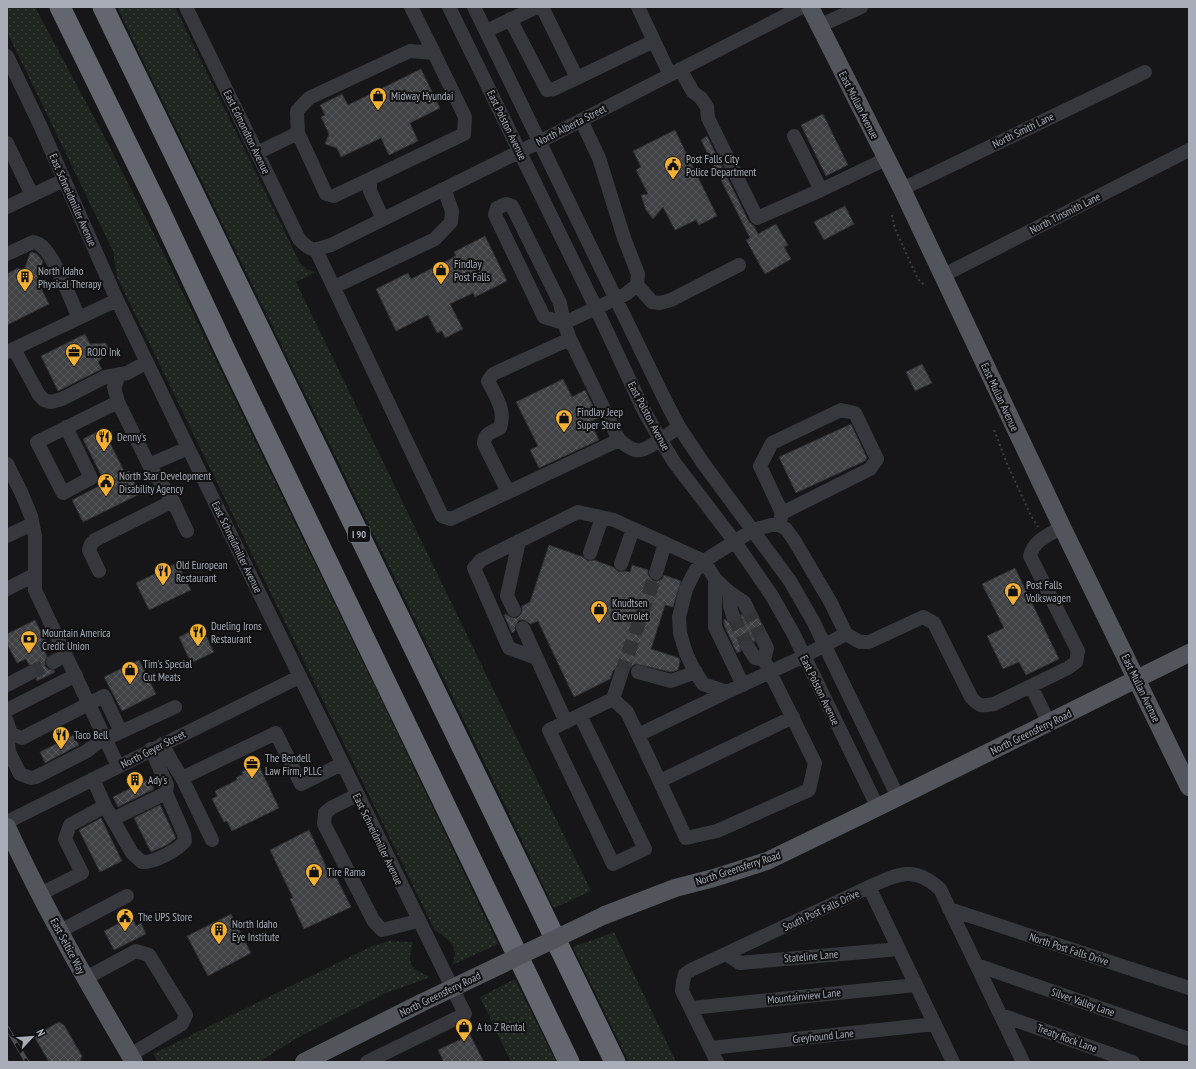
<svg xmlns="http://www.w3.org/2000/svg" width="1196" height="1069" viewBox="0 0 1196 1069" font-family="'PT Sans Narrow',sans-serif">
	<style>
		.grass { fill: url(#grass-dots) }
		.building { fill: url(#building-cross-hatch); stroke: #303034 }
		.lines { fill: none; stroke-linecap: round; stroke-linejoin: round }
		.minor-tunnel { stroke: #333438; stroke-width: 14; stroke-dasharray: 14 7; stroke-linecap: butt }
		.path { stroke: #3d3f44; stroke-width: 2; stroke-dasharray: 2 3; stroke-linecap: butt }
		.minor { stroke: #37383d; stroke-width: 14 }
		.major { stroke: #53555c; stroke-width: 18 }
		.highway { stroke: #63666e; stroke-width: 21 }
		.rail-casing { stroke: #4a4c52; stroke-width: 4.5 }
		.rail { stroke: #111113; stroke-width: 3; stroke-dasharray: 9; stroke-linecap: butt }
		.major-bridge { stroke: #53555c; stroke-width: 18 }
		.labels { text-anchor: middle; stroke-width: 4; stroke-linejoin: round; paint-order: stroke }
		.shield { fill: #111113; stroke: #7b7e86; stroke-width: 1 }
		.shield-label { font-size: 10px; font-weight: bold; fill: #a8adb8 }
		.poi-label { font-size: 11px; fill: #a8adb8; stroke: #111113; text-anchor: start }
		.street-label { font-size: 11px; fill: #a8adb8; stroke: #111113 }
	</style>
	<defs>
		<pattern id="grass-dots" width="8" height="8" patternUnits="userSpaceOnUse"><rect width="8" height="8" fill="#1e261f"/><path d="M2 2h.1M6 6h.1" fill="none" stroke="#3c433d" stroke-width="1.8" stroke-linecap="round"/></pattern>
		<pattern id="building-cross-hatch" width="8" height="8" patternUnits="userSpaceOnUse"><rect width="8" height="8" fill="#404145"/><path d="M0 0l8 8M0 8l8-8" fill="none" stroke="#595a5e"/></pattern>
	</defs>
	<rect width="100%" height="100%" fill="#161618"/>
	<path class="grass" d="M 7,7 L 35,7 L 105,138 L 168,262 L 379,695 L 498,944 L 452,965 C 453,962 455,957 455,953 C 454,941 441,935 434,929 L 117,277 L 113,251 L 7,32 Z
		M 117,7 L 175,7 L 300,263 L 308,270 L 316,272 L 296,282 L 591,891 L 554,908 L 491,776 Z
		M 614,932 L 676,1062 L 629,1062 L 573,947 Z
		M 389,941 L 413,942 C 407,964 409,968 430,977 L 384,994 L 297,1038 L 259,1062 L 158,1062 L 153,1054 L 372,946 Z
		M 515,979 L 556,1062 L 511,1062 L 480,997 Z"/>
	<path class="building" d="M 421,69 L 440,108 L 410,123 L 418,141 L 389,155 L 381,138 L 341,157 L 337,148 L 325,144 L 329,134 L 321,117 L 325,115 L 320,105 L 342,94 L 348,105 Z
		M 823,114 L 848,165 L 826,176 L 801,125 Z
		M 675,130 L 717,216 L 699,225 L 696,220 L 675,230 L 663,207 L 653,219 L 646,210 L 641,195 L 648,194 L 636,170 L 641,167 L 633,151 Z
		M 707,136 L 749,222 L 754,226 L 758,234 L 776,224 L 788,245 L 784,247 L 791,259 L 765,274 L 746,240 L 750,238 L 701,140 Z
		M 845,206 L 854,224 L 824,240 L 814,222 Z
		M 485,236 L 507,281 L 475,297 L 473,293 L 450,304 L 463,329 L 445,338 L 442,331 L 437,333 L 428,315 L 396,331 L 376,289 L 408,273 L 411,279 L 456,256 L 454,252 Z
		M 32,252 L 37,254 L 43,261 L 37,280 L 49,304 L 7,325 L 7,274 L 18,268 L 24,270 L 30,253 Z
		M 85,334 L 90,344 L 106,343 L 109,350 L 98,362 L 102,369 L 58,391 L 41,356 Z
		M 922,364 L 932,383 L 915,391 L 906,372 Z
		M 563,379 L 572,397 L 585,390 L 599,418 L 590,422 L 599,440 L 539,468 L 530,450 L 538,446 L 516,402 Z
		M 851,424 L 867,458 L 865,461 L 796,493 L 779,457 Z
		M 103,429 L 125,473 L 129,471 L 140,494 L 83,522 L 72,500 L 105,483 L 83,439 Z
		M 549,545 L 583,557 L 588,561 L 594,560 L 613,567 L 619,572 L 625,571 L 630,572 L 632,565 L 648,570 L 648,575 L 653,581 L 658,581 L 662,579 L 664,575 L 681,581 L 673,607 L 665,605 L 651,649 L 679,658 L 680,661 L 678,670 L 671,672 L 636,664 L 632,666 L 629,671 L 624,666 L 619,666 L 613,671 L 610,679 L 574,697 L 538,621 L 531,624 L 524,620 L 519,620 L 515,627 L 515,631 L 512,633 L 504,615 L 506,614 L 510,617 L 517,618 L 521,614 L 522,610 L 522,606 L 530,602 Z
		M 177,563 L 191,590 L 149,610 L 136,583 Z
		M 1015,568 L 1059,659 L 1026,675 L 1019,662 L 1003,669 L 987,636 L 1004,628 L 982,584 Z
		M 755,610 L 766,632 L 760,632 L 756,635 L 755,642 L 748,639 L 743,640 L 740,643 L 741,651 L 737,653 L 724,625 L 724,620 L 725,619 L 731,624 L 736,624 L 739,622 L 741,614 L 746,616 L 750,616 Z
		M 35,620 L 49,648 L 44,650 L 47,656 L 45,661 L 45,666 L 48,669 L 54,670 L 55,672 L 37,681 L 36,679 L 38,674 L 37,669 L 34,666 L 29,665 L 26,659 L 17,663 L 7,644 L 7,634 Z
		M 201,626 L 214,652 L 191,663 L 179,637 Z
		M 139,660 L 156,694 L 122,711 L 104,677 Z
		M 74,735 L 79,745 L 45,763 L 40,752 Z
		M 259,766 L 279,808 L 232,831 L 227,821 L 224,822 L 212,799 L 217,796 L 215,791 L 237,780 L 236,778 L 243,774 L 242,772 L 251,767 L 252,769 Z
		M 149,779 L 154,789 L 118,807 L 113,797 Z
		M 160,805 L 176,838 L 167,845 L 151,852 L 134,818 Z
		M 101,818 L 122,861 L 100,872 L 79,830 Z
		M 309,830 L 331,877 L 335,875 L 351,907 L 304,929 L 290,899 L 293,898 L 270,850 Z
		M 231,914 L 251,953 L 208,976 L 187,936 Z
		M 132,917 L 136,926 L 141,923 L 146,934 L 114,950 L 104,931 Z
		M 59,1022 L 64,1025 L 82,1056 L 80,1062 L 49,1062 L 34,1036 Z
		M 470,1035 L 484,1062 L 444,1062 L 438,1050 Z"/>
	<g class="lines">
		<path class="minor-tunnel" d="M 747,608 L 763,640
			M 733,616 L 748,647
			M 30,673 L 53,662
			M 621,674 L 656,573"/>
		<path class="path" d="M 892,215 L 895,229 L 918,279 L 924,285
			M 994,430 L 1008,466 L 1031,516 L 1038,527
			M 7,1060 L 8,1062"/>
		<path class="minor" d="M 186,7 L 299,239 C 312,253 314,250 331,245 L 539,142 L 802,7
			M 411,7 L 434,53
			M 449,7 L 596,308 L 643,409 L 660,439 L 674,462 L 735,542 L 772,596 L 793,633 L 878,808
			M 474,7 L 665,400 L 679,427 L 703,463 L 790,581 L 813,621 L 898,797
			M 542,7 L 577,78 L 654,41
			M 638,7 L 670,75
			M 510,19 L 547,90 L 554,89 L 577,78
			M 819,26 L 861,7
			M 486,31 L 537,7
			M 7,56 L 40,125 L 117,300 L 176,423 L 465,1014 L 367,1062
			M 680,69 L 693,92 L 701,98 L 707,107 L 708,118 L 757,218 L 821,190 L 886,159
			M 581,120 L 599,158 L 624,238 L 638,274 L 637,285 L 626,294 L 564,323 L 570,339 L 619,440 C 624,444 629,448 635,450 C 646,453 669,433 679,427
			M 298,133 L 326,194 L 334,196 L 370,179
			M 794,136 L 821,190
			M 7,143 L 32,195
			M 257,153 L 298,133 L 297,111 L 309,98 L 410,51 L 434,53 L 465,117 L 464,134 L 370,179 L 370,191 L 383,219
			M 902,189 L 1145,72
			M 506,204 L 512,206 L 560,303 L 564,323 L 544,317 L 495,215 L 497,208 Z
			M 7,207 L 64,180
			M 316,250 L 442,516 L 451,519 L 619,440
			M 7,254 L 33,242 C 35,242 37,243 39,244 C 54,253 71,301 79,318
			M 942,276 L 1189,150
			M 637,285 L 652,302 L 660,303 L 671,300 L 739,265
			M 334,287 L 435,239 L 451,222 L 452,211 L 444,189
			M 14,349 L 39,395 L 44,400 L 51,402 L 62,399 L 105,377 L 127,373 L 147,362
			M 7,352 L 117,300
			M 66,427 L 91,478 L 63,493 L 37,442 L 118,402
			M 7,464 L 21,492 L 31,516 L 35,536 L 35,590 L 118,766
			M 149,465 L 188,448
			M 508,492 L 484,444 C 484,433 492,432 500,428 C 506,410 496,397 488,381 L 493,374 L 570,339
			M 173,501 L 187,531
			M 771,525 L 779,525 L 786,529 L 794,540 L 831,603 L 846,634 L 796,660 L 727,692 L 703,684 L 693,668 L 686,653 L 680,633 L 679,617 L 686,589 L 695,571 L 704,561 L 753,530 Z
			M 779,525 L 782,513 L 870,469 L 877,459 L 855,413 L 841,410 L 772,443 L 760,466 L 782,513
			M 7,536 L 32,524
			M 590,553 L 602,518
			M 621,564 L 633,529
			M 99,571 L 89,550 L 91,544 L 95,540 L 173,501 L 149,465 L 118,402 L 114,387 L 120,374
			M 656,573 L 665,543
			M 715,579 L 729,592 L 744,602 L 747,608
			M 7,589 L 34,575
			M 729,592 L 730,606 L 733,616
			M 514,610 L 507,596 L 519,541
			M 523,628 L 566,722
			M 846,634 L 860,642 L 869,642 L 923,617 L 934,623 L 971,697 C 979,707 982,706 994,704 L 1068,668 L 1076,662 L 1078,651 L 1030,556 C 1034,540 1049,535 1062,527
			M 748,647 L 755,658 L 764,660
			M 536,658 L 509,648 L 474,568 L 481,560 L 578,512 L 614,520 L 704,561 L 715,579 L 715,627 L 743,685
			M 53,662 L 66,655
			M 638,672 L 671,681 L 696,672
			M 7,685 L 30,673
			M 1031,686 L 1049,723
			M 727,692 L 638,735 L 686,838 L 717,831 L 809,790 L 815,763 L 764,660 L 767,648 L 763,640
			M 613,699 L 621,674
			M 7,710 L 76,675
			M 580,715 L 549,730 L 613,864 L 645,849 L 580,715 L 613,699 L 627,712 L 638,735
			M 7,721 L 11,734 L 8,743 L 9,752 L 20,774 L 31,778 L 36,777 L 87,751 L 97,743 L 175,707
			M 11,734 L 22,738 L 104,696 L 121,732
			M 162,744 L 172,762 L 182,778 L 276,733 L 301,784 L 342,764
			M 182,778 L 212,840
			M 93,779 L 105,806 L 132,853 L 142,862 C 154,863 178,850 185,841 L 184,834 L 166,793 L 167,785 L 151,749
			M 660,781 L 793,717
			M 357,795 L 331,808 L 325,813 L 324,824 L 373,920 L 382,930 L 418,921
			M 113,819 L 166,793
			M 7,822 L 299,677
			M 869,887 L 953,1062
			M 40,894 L 82,873 L 65,839 L 70,825 L 105,806
			M 949,909 L 1189,988
			M 60,931 L 127,896
			M 726,954 L 740,963 L 899,949
			M 977,965 L 1189,1039
			M 86,978 L 136,951 L 149,955 L 186,1015 L 182,1024 L 130,1055
			M 691,1008 L 916,985
			M 1001,1015 L 1133,1062
			M 711,1048 L 935,1024
			M 717,1062 L 682,991 L 683,982 L 685,974 L 691,970 L 869,887 C 898,874 914,865 940,889 L 1023,1062"/>
		<path class="major" d="M 810,7 L 902,189 L 1062,527 L 1189,787
			M 7,827 C 44,908 89,985 134,1062
			M 605,915 L 675,888 L 714,878 L 767,861 L 862,815 L 1189,653
			M 304,1062 L 421,1003"/>
		<path class="highway" d="M 60,7 L 158,207 L 225,350 L 569,1062
			M 103,7 L 615,1062"/>
		<defs>
			<path id="rail" d="M 7,1028 L 27,1062"/>
		</defs>
		<use href="#rail" class="rail-casing"/>
		<use href="#rail" class="rail"/>
		<path class="major-bridge" d="M 421,1003 L 605,915"/>
	</g>
	<defs>
		<symbol id="shop-pin" viewBox="-11 -11 22 30"><path d="M0 17L-7.5 6A9.5 9.5 0 1 1 7.5 6Z" fill="#f2b134" stroke="#111113"/><path d="M-5-2.5h2.3a2.7 3.5 0 0 1 5.4 0H5L5.5 6h-11ZM-1.5-2.5h3a1.5 2.3 0 0 0-3 0Z" fill="#111"/></symbol>
		<symbol id="civic-pin" viewBox="-11 -11 22 30"><path d="M0 17L-7.5 6A9.5 9.5 0 1 1 7.5 6Z" fill="#f2b134" stroke="#111113"/><path d="M-.6-6.5H3V-4.5H.6V-3L4-1V1h2V6H-6V1h2V-1L-.6-3ZM-1.2 2.5V6h2.4V2.5Z" fill="#111"/></symbol>
		<symbol id="building-pin" viewBox="-11 -11 22 30"><path d="M0 17L-7.5 6A9.5 9.5 0 1 1 7.5 6Z" fill="#f2b134" stroke="#111113"/><path d="M-4-6H4V6H1V3H-1V6H-4ZM-2.5-4.3h1.7v1.8h-1.7ZM.8-4.3h1.7v1.8H.8ZM-2.5-1h1.7V.8h-1.7ZM.8-1h1.7V.8H.8Z" fill="#111"/></symbol>
		<symbol id="office-pin" viewBox="-11 -11 22 30"><path d="M0 17L-7.5 6A9.5 9.5 0 1 1 7.5 6Z" fill="#f2b134" stroke="#111113"/><path d="M-6-3h4V-5.5h4V-3h4V5H-6ZM-1-4.5V-3h2v-1.5ZM-6 0V1H6V0Z" fill="#111"/></symbol>
		<symbol id="restaurant-pin" viewBox="-11 -11 22 30"><path d="M0 17L-7.5 6A9.5 9.5 0 1 1 7.5 6Z" fill="#f2b134" stroke="#111113"/><path d="M-5-6h1v4h1v-4h1v4h1v-4h1v5L-1.5 .5V6h-2V.5L-5-1ZM5-6V6H3V1.5H1.5Q1.5-4 5-6Z" fill="#111"/></symbol>
		<symbol id="bank-pin" viewBox="-11 -11 22 30"><path d="M0 17L-7.5 6A9.5 9.5 0 1 1 7.5 6Z" fill="#f2b134" stroke="#111113"/><path d="M-6-4H6V4H-6ZM0-2.3a2.3 2.3 0 1 0 0 4.6a2.3 2.3 0 1 0 0-4.6Z" fill="#111"/></symbol>
	</defs>
	<g fill-rule="evenodd">
		<use href="#shop-pin" x="368" y="86" width="20" height="27"/>
		<use href="#civic-pin" x="663" y="155" width="20" height="27"/>
		<use href="#shop-pin" x="431" y="260" width="20" height="27"/>
		<use href="#building-pin" x="15" y="267" width="20" height="27"/>
		<use href="#office-pin" x="64" y="342" width="20" height="27"/>
		<use href="#shop-pin" x="554" y="408" width="20" height="27"/>
		<use href="#restaurant-pin" x="94" y="427" width="20" height="27"/>
		<use href="#civic-pin" x="96" y="472" width="20" height="27"/>
		<use href="#restaurant-pin" x="153" y="561" width="20" height="27"/>
		<use href="#shop-pin" x="1003" y="581" width="20" height="27"/>
		<use href="#shop-pin" x="589" y="599" width="20" height="27"/>
		<use href="#restaurant-pin" x="188" y="622" width="20" height="27"/>
		<use href="#bank-pin" x="19" y="629" width="20" height="27"/>
		<use href="#shop-pin" x="120" y="660" width="20" height="27"/>
		<use href="#restaurant-pin" x="51" y="725" width="20" height="27"/>
		<use href="#office-pin" x="242" y="754" width="20" height="27"/>
		<use href="#building-pin" x="125" y="770" width="20" height="27"/>
		<use href="#shop-pin" x="304" y="862" width="20" height="27"/>
		<use href="#civic-pin" x="115" y="907" width="20" height="27"/>
		<use href="#building-pin" x="209" y="920" width="20" height="27"/>
		<use href="#shop-pin" x="454" y="1017" width="20" height="27"/>
	</g>
	<g class="labels">
		<rect class="shield" x="348" y="526" width="22" height="16" rx="3"/>
		<g class="shield-label">
			<text x="359" y="538">I 90</text>
		</g>
		<g class="poi-label">
			<text x="391" y="100">Midway Hyundai</text>
			<text x="686" y="163">Post Falls City<tspan x="686" dy="13">Police Department</tspan></text>
			<text x="454" y="268">Findlay<tspan x="454" dy="13">Post Falls</tspan></text>
			<text x="38" y="275">North Idaho<tspan x="38" dy="13">Physical Therapy</tspan></text>
			<text x="87" y="356">ROJO Ink</text>
			<text x="577" y="416">Findlay Jeep<tspan x="577" dy="13">Super Store</tspan></text>
			<text x="117" y="441">Denny's</text>
			<text x="119" y="480">North Star Development<tspan x="119" dy="13">Disability Agency</tspan></text>
			<text x="176" y="569">Old European<tspan x="176" dy="13">Restaurant</tspan></text>
			<text x="1026" y="589">Post Falls<tspan x="1026" dy="13">Volkswagen</tspan></text>
			<text x="612" y="607">Knudtsen<tspan x="612" dy="13">Chevrolet</tspan></text>
			<text x="211" y="630">Dueling Irons<tspan x="211" dy="13">Restaurant</tspan></text>
			<text x="42" y="637">Mountain America<tspan x="42" dy="13">Credit Union</tspan></text>
			<text x="143" y="668">Tim's Special<tspan x="143" dy="13">Cut Meats</tspan></text>
			<text x="74" y="739">Taco Bell</text>
			<text x="265" y="762">The Bendell<tspan x="265" dy="13">Law Firm, PLLC</tspan></text>
			<text x="148" y="784">Ady's</text>
			<text x="327" y="876">Tire Rama</text>
			<text x="138" y="921">The UPS Store</text>
			<text x="232" y="928">North Idaho<tspan x="232" dy="13">Eye Institute</tspan></text>
			<text x="477" y="1031">A to Z Rental</text>
		</g>
		<g class="street-label">
			<text transform="translate(859 105) rotate(63)" y="4">East Mullan Avenue</text>
			<text transform="translate(507 125) rotate(64)" y="4">East Polston Avenue</text>
			<text transform="translate(571 125) rotate(-27)" y="4">North Alberta Street</text>
			<text transform="translate(1023 130) rotate(-26)" y="4">North Smith Lane</text>
			<text transform="translate(247 132) rotate(64)" y="4">East Edmondton Avenue</text>
			<text transform="translate(73 200) rotate(66)" y="4">East Schneidmiller Avenue</text>
			<text transform="translate(1065 213) rotate(-27)" y="4">North Tinsmith Lane</text>
			<text transform="translate(1000 397) rotate(65)" y="4">East Mullan Avenue</text>
			<text transform="translate(649 416) rotate(62)" y="4">East Polston Avenue</text>
			<text transform="translate(237 547) rotate(64)" y="4">East Schneidmiller Avenue</text>
			<text transform="translate(1141 688) rotate(64)" y="4">East Mullan Avenue</text>
			<text transform="translate(820 690) rotate(64)" y="4">East Polston Avenue</text>
			<text transform="translate(1031 732) rotate(-26)" y="4">North Greensferry Road</text>
			<text transform="translate(153 749) rotate(-27)" y="4">North Geyer Street</text>
			<text transform="translate(378 839) rotate(64)" y="4">East Schneidmiller Avenue</text>
			<text transform="translate(738 868) rotate(-18)" y="4">North Greensferry Road</text>
			<text transform="translate(821 910) rotate(-25)" y="4">South Post Falls Drive</text>
			<text transform="translate(68 946) rotate(62)" y="4">East Seltice Way</text>
			<text transform="translate(1069 949) rotate(18)" y="4">North Post Falls Drive</text>
			<text transform="translate(811 956) rotate(-5)" y="4">Stateline Lane</text>
			<text transform="translate(440 994) rotate(-26)" y="4">North Greensferry Road</text>
			<text transform="translate(804 996) rotate(-6)" y="4">Mountainview Lane</text>
			<text transform="translate(1083 1002) rotate(19)" y="4">Silver Valley Lane</text>
			<text transform="translate(823 1036) rotate(-6)" y="4">Greyhound Lane</text>
			<text transform="translate(1067 1038) rotate(20)" y="4">Treaty Rock Lane</text>
		</g>
	</g>
	<rect width="1196" height="1069" fill="none" stroke="#a8adb8" stroke-width="16"/>
	<g transform="translate(32 1037) rotate(64)" stroke="#111113" stroke-width="3" paint-order="stroke">
	<path d="M0-3L7 15L0 10L-7 15Z" fill="#a8adb8"/>
	<text y="-6" font-size="11" font-weight="bold" text-anchor="middle" fill="#a8adb8">N</text>
	</g>
</svg>
